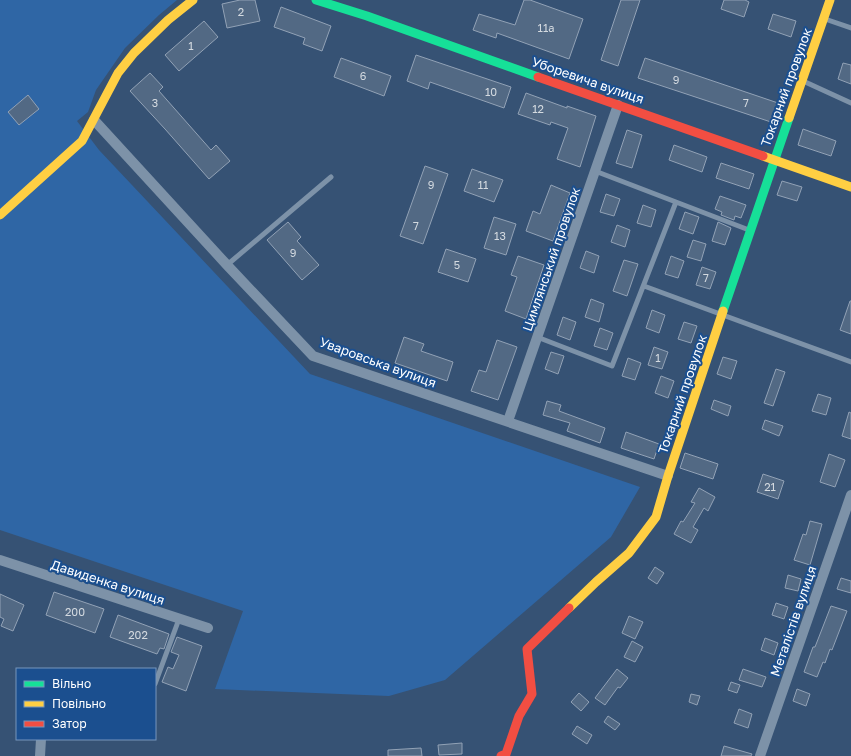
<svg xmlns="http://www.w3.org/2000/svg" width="851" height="756" viewBox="0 0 851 756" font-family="'Golos Text',sans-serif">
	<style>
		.green { fill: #2f66a5 }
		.building { fill: #526984; stroke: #92a2b6 }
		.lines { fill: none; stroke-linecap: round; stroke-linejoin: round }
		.lane { stroke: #7d92a8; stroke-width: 5 }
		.street { stroke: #7d92a8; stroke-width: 10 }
		.fast { stroke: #16e098; stroke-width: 9 }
		.slow { stroke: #ffcf43; stroke-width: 9 }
		.jam { stroke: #f24e42; stroke-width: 9 }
		.labels { text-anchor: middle; stroke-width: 4; stroke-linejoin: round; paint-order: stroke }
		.number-label { font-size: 11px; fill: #d4dae0 }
		.street-label { font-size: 13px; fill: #fff; stroke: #1b4f8f }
	</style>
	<rect width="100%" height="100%" fill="#365274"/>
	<path class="green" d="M 0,0 L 177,0 L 159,15 L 125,48 L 96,90 L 88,112 L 77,121 L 99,150 L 310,374 L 640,487 L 611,537 L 445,680 L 389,696 L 215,689 L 243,611 L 0,530 Z"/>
	<path class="building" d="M 240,0 L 255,0 L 260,21 L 227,28 L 222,4 Z
		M 524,0 L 530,0 L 583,19 L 569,59 L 497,33 L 496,38 L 473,30 L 479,14 L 515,25 Z
		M 621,0 L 640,0 L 618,66 L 601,60 Z
		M 724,0 L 745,0 L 749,2 L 744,17 L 721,9 Z
		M 281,7 L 331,26 L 322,51 L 303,44 L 305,38 L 274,27 Z
		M 773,14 L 796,21 L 791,37 L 768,29 Z
		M 204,21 L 218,37 L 179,71 L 165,55 Z
		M 416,55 L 511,87 L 504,108 L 430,82 L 428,89 L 407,81 Z
		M 341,58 L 391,76 L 384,96 L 334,77 Z
		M 645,58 L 784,105 L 777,124 L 638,78 Z
		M 843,63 L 851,65 L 851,84 L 838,79 Z
		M 150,73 L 163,87 L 159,91 L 211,150 L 216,145 L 230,161 L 209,179 L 165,129 L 130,91 Z
		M 526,93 L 567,108 L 567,106 L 596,116 L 580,167 L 557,159 L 568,128 L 551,122 L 550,125 L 518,114 Z
		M 28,95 L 39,109 L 19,125 L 8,112 Z
		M 803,129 L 836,141 L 831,156 L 798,145 Z
		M 627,130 L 642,135 L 632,168 L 616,163 Z
		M 674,145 L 707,157 L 702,172 L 669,160 Z
		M 721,163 L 754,174 L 749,189 L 716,178 Z
		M 425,166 L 448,174 L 423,244 L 400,236 Z
		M 472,169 L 503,180 L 494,202 L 464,191 Z
		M 782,181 L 802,187 L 797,201 L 777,195 Z
		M 551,185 L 570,193 L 553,241 L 526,231 L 533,211 L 540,214 Z
		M 606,194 L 620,199 L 614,216 L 600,212 Z
		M 720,196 L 746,205 L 741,218 L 735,216 L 734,220 L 721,215 L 722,212 L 715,209 Z
		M 643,205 L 656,210 L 651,227 L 637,223 Z
		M 685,212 L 699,217 L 693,234 L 679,229 Z
		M 494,217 L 516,224 L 506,255 L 484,248 Z
		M 288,222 L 301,237 L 297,241 L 319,265 L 302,280 L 267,240 Z
		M 718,222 L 731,228 L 725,245 L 712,241 Z
		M 617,225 L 630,230 L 625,247 L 611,242 Z
		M 693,240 L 706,244 L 701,261 L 687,257 Z
		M 446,249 L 476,259 L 468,282 L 438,272 Z
		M 586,251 L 599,256 L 594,273 L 580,268 Z
		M 518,256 L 544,265 L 526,319 L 505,311 L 517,277 L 511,275 Z
		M 671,256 L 684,261 L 678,278 L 665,274 Z
		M 624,260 L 638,264 L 627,296 L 613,291 Z
		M 702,267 L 716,272 L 710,289 L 696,285 Z
		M 591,299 L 604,304 L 599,322 L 585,317 Z
		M 850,301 L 851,301 L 851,334 L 840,330 Z
		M 652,310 L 665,315 L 659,333 L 646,328 Z
		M 563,317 L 576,322 L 570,340 L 557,335 Z
		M 684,322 L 697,326 L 691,343 L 678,339 Z
		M 600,328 L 613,333 L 607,350 L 594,346 Z
		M 404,337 L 424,344 L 421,351 L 453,362 L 447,381 L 395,363 Z
		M 497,340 L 517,347 L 498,400 L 471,391 L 479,370 L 486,372 Z
		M 654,347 L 668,352 L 662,369 L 648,365 Z
		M 551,352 L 564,356 L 558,374 L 545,369 Z
		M 723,357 L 737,361 L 731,379 L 717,374 Z
		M 628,358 L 641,363 L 635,380 L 622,376 Z
		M 776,369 L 785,372 L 773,406 L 764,403 Z
		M 661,376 L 674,381 L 668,398 L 655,393 Z
		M 818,394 L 831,398 L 826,415 L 812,411 Z
		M 714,400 L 731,406 L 728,416 L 711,409 Z
		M 547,401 L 561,405 L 559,411 L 605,428 L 600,443 L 567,431 L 570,423 L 543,415 Z
		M 849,412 L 851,413 L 851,439 L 842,436 Z
		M 765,420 L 783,426 L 779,436 L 762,429 Z
		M 626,432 L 659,444 L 654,459 L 621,448 Z
		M 685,453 L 718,464 L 713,479 L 680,468 Z
		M 829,454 L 845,460 L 835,487 L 820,482 Z
		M 763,474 L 784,481 L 778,499 L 757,492 Z
		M 699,488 L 715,497 L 708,511 L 704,508 L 693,527 L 698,530 L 691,543 L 674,534 L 681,521 L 683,522 L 695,503 L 691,502 Z
		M 810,521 L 822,524 L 810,565 L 794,560 L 803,534 L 806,535 Z
		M 655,567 L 664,573 L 657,584 L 648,578 Z
		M 788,575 L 801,579 L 798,591 L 785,588 Z
		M 841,578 L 851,581 L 851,593 L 837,589 Z
		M 54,592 L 104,609 L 95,633 L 46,615 Z
		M 0,594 L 24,605 L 13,631 L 1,626 L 4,619 L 0,617 Z
		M 776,603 L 788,607 L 784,619 L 772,615 Z
		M 831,606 L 847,611 L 832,650 L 830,649 L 825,663 L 823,662 L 817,677 L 804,672 L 813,647 L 815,647 Z
		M 118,615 L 169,634 L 164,649 L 160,648 L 157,654 L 110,637 Z
		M 629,616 L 643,622 L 635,639 L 622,633 Z
		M 177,637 L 202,646 L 186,691 L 162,682 L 168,667 L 173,669 L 179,655 L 171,652 Z
		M 765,638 L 778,643 L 774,655 L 761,650 Z
		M 632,641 L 643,647 L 635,662 L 624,657 Z
		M 617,669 L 628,678 L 620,688 L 618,687 L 605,705 L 595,698 Z
		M 743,669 L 766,677 L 762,687 L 739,680 Z
		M 731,682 L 740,685 L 737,693 L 728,690 Z
		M 797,689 L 810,694 L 806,706 L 793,701 Z
		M 579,693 L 589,702 L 581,711 L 571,702 Z
		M 691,694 L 700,696 L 697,705 L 689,702 Z
		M 739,709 L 752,714 L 748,728 L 734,723 Z
		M 608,716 L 620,724 L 615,730 L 604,722 Z
		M 577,726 L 592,735 L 587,744 L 572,734 Z
		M 462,743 L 462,754 L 439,755 L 438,745 Z
		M 724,746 L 752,754 L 751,756 L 721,756 Z
		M 421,748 L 422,756 L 388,756 L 388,750 Z"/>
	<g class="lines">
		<path class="lane" d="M 825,19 L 851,28
			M 803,81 L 851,103
			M 595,171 L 749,230
			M 227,265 L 331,177
			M 644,286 L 851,362
			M 537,337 L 612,366 L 676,202
			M 155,684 L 179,619"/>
		<path class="street" d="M 94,120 L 227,265 L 313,356 L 668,476
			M 508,421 L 618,105
			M 0,560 L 208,628
			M 40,756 L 41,739
			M 760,756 L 851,495"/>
		<path class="fast" d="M 316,0 L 367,16 L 538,77
			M 723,311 L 789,118"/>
		<path class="slow" d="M 789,118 L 830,0
			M 763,156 L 851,187
			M 0,215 L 82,141 L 118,73 L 134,53 L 168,20 L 193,0
			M 569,608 L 596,582 L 629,553 L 656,517 L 668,476 L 723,311"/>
		<path class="jam" d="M 538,77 L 763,156
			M 501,756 L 506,754 L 519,716 L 532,694 L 527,649 L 569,608"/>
	</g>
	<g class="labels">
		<g class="number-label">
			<text x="241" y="16">2</text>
			<text x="546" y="32">11а</text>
			<text x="191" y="50">1</text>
			<text x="363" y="80">6</text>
			<text x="676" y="84">9</text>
			<text x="491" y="96">10</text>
			<text x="155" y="107">3</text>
			<text x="746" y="107">7</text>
			<text x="538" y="113">12</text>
			<text x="431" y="189">9</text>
			<text x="483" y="189">11</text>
			<text x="416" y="230">7</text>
			<text x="500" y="240">13</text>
			<text x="293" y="257">9</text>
			<text x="457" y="269">5</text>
			<text x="706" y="282">7</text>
			<text x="658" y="362">1</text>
			<text x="770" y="491">21</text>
			<text x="75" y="616">200</text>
			<text x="138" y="639">202</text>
		</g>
		<g class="street-label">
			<text transform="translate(588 80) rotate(19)" y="5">Уборевича вулиця</text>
			<text transform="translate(786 87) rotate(-70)" y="5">Токарний провулок</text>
			<text transform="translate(551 259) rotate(-71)" y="5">Цимлянський провулок</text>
			<text transform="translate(378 362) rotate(20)" y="5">Уваровська вулиця</text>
			<text transform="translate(682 394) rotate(-71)" y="5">Токарний провулок</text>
			<text transform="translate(108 582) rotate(18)" y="5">Давиденка вулиця</text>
			<text transform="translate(793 621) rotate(-71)" y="5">Металістів вулиця</text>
		</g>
	</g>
	<rect x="16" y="668" width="140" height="72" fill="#1b4f8f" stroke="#7695bc"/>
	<rect x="24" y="681" width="20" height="6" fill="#16e098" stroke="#7695bc"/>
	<text x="52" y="688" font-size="12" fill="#ffffff">Вільно</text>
	<rect x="24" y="701" width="20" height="6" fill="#ffcf43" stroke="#7695bc"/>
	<text x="52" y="708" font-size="12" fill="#ffffff">Повільно</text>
	<rect x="24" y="721" width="20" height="6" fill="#f24e42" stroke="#7695bc"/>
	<text x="52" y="728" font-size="12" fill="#ffffff">Затор</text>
</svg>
